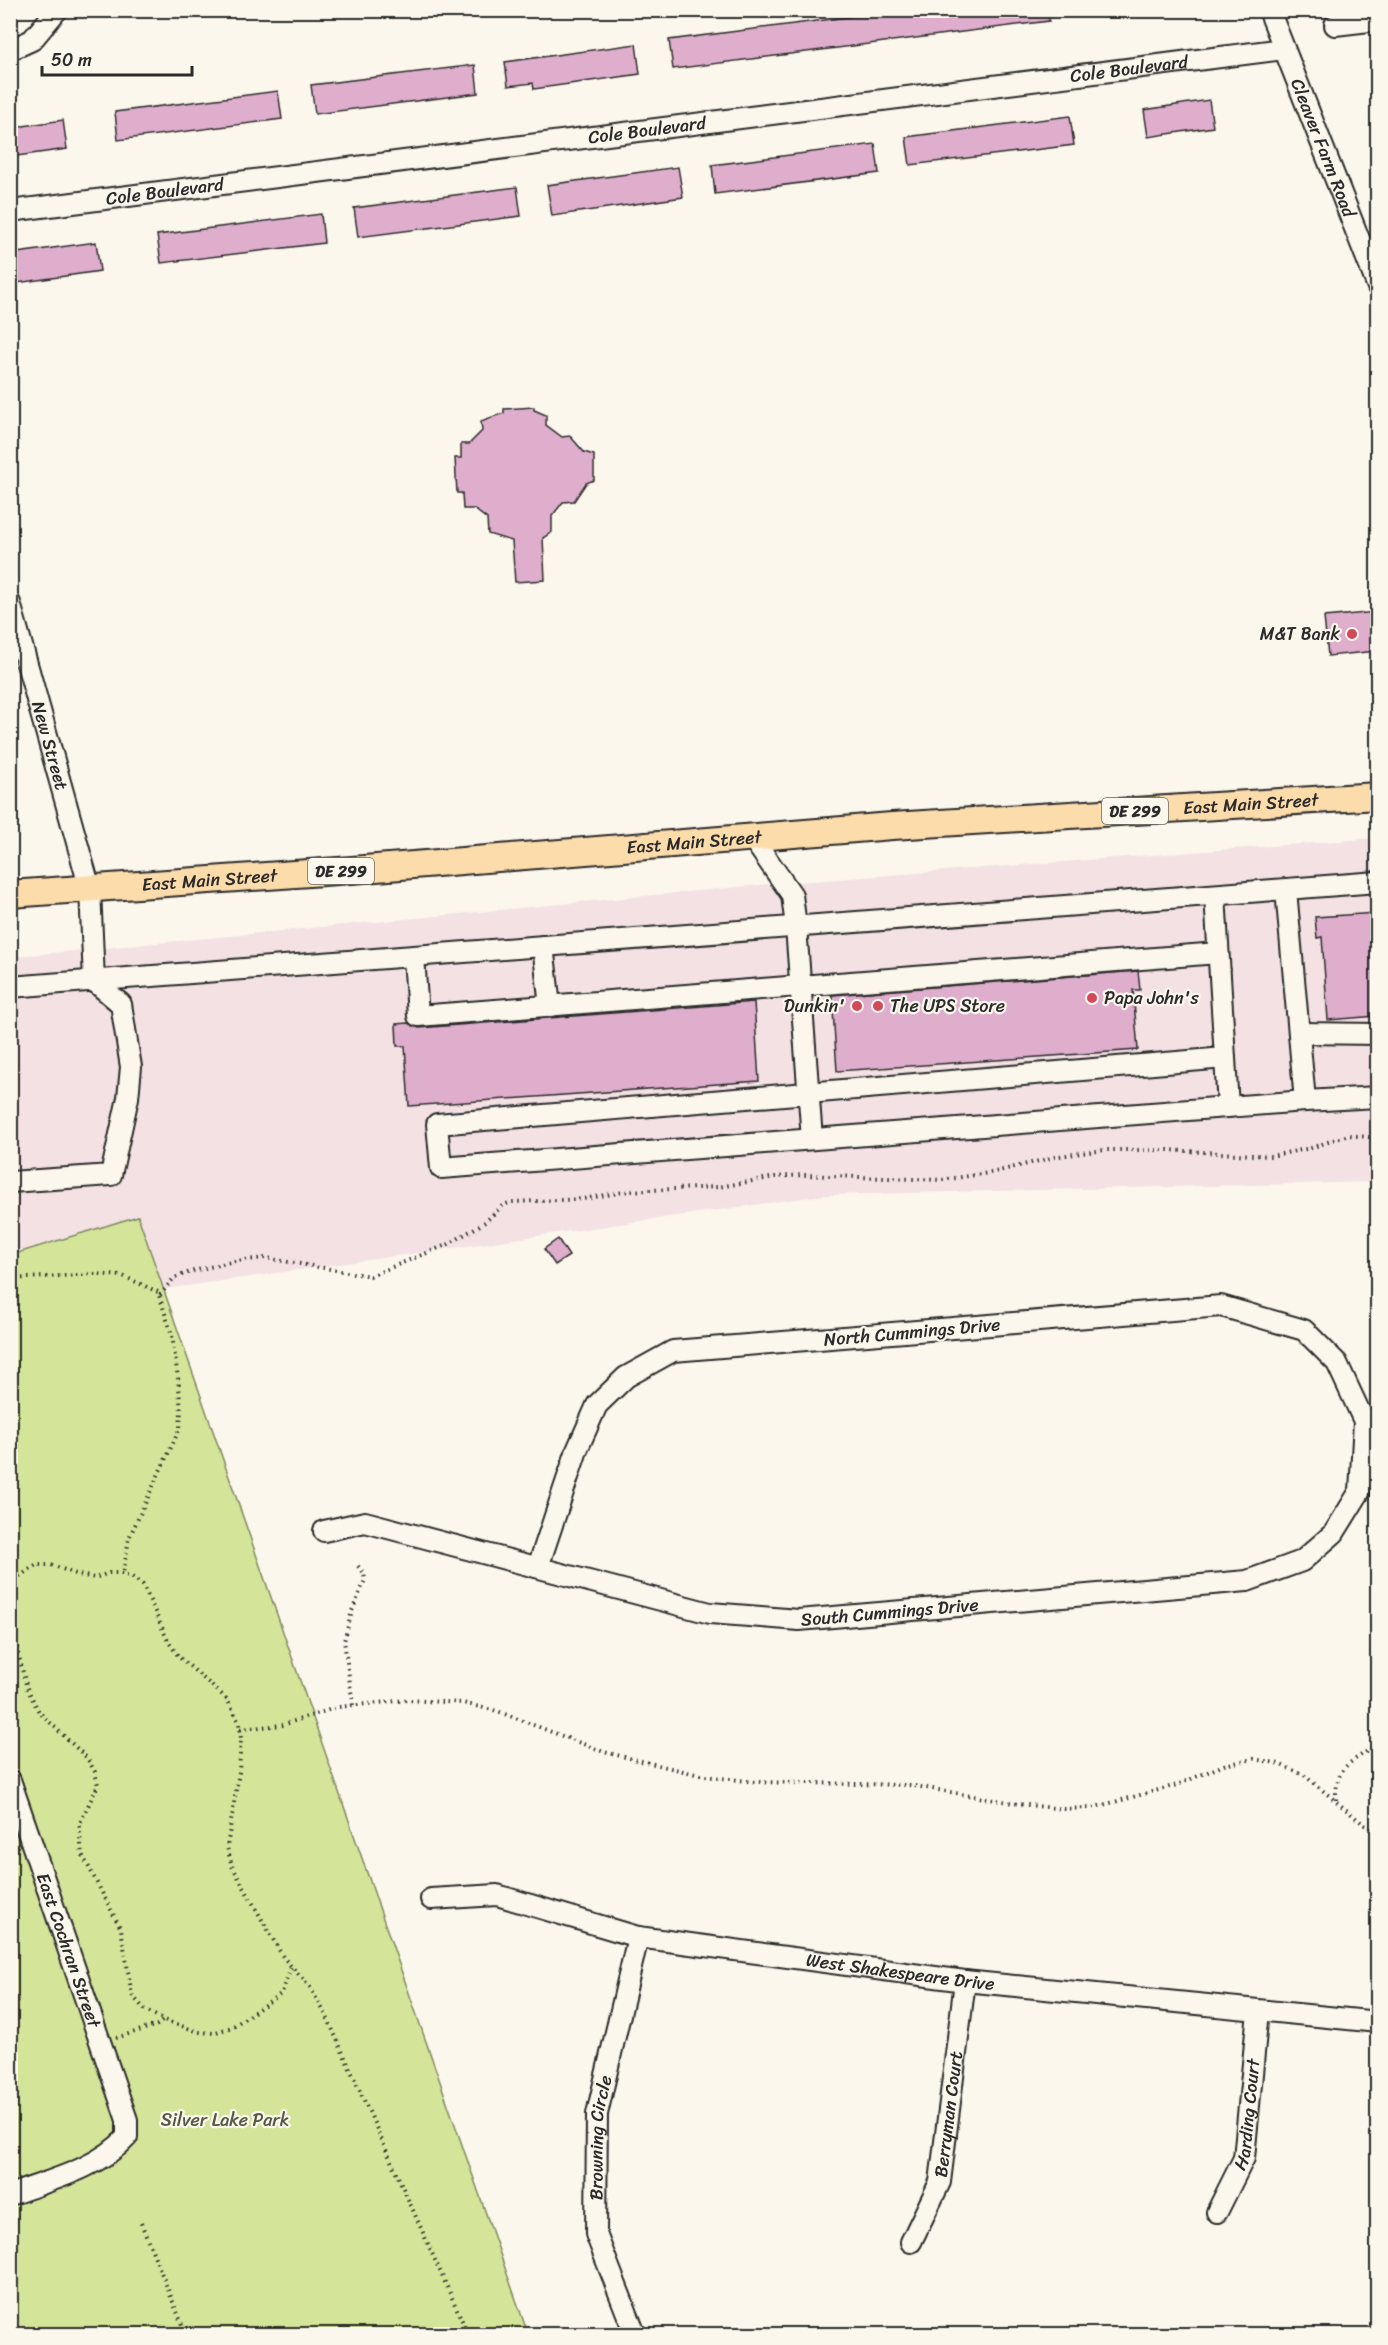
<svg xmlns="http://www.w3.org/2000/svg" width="1388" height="2345" viewBox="0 0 1388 2345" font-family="Sriracha,sans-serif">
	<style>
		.built { fill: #f3e1e3 }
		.green { fill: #d4e599; stroke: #808862; stroke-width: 1.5 }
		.building { fill: #dfaecd; stroke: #2b2b2b; stroke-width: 1.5 }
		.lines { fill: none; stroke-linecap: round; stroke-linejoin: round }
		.minor-casing { stroke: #2b2b2b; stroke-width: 24 }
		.major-casing { stroke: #2b2b2b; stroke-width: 30 }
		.path { stroke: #2b2b2b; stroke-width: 4; stroke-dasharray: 1.5 4.5; stroke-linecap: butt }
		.minor { stroke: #fbf7ec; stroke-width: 20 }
		.major { stroke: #fddcac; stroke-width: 26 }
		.poi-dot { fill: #d1495b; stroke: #fbf7ec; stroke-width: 2 }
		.labels { text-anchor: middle; stroke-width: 4.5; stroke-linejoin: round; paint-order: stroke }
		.shield { fill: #fbf7ec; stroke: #696865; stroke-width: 1.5 }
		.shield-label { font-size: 16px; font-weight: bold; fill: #2b2b2b }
		.street-label { font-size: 18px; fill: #2b2b2b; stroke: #fbf7ec }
		.poi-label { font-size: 18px; fill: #2b2b2b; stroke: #fbf7ec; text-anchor: end }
		.park-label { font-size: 18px; fill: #555a46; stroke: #fbf7ec }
	</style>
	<rect width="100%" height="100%" fill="#fbf7ec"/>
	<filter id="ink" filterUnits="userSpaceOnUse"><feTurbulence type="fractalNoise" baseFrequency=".0167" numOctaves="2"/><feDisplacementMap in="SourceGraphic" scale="12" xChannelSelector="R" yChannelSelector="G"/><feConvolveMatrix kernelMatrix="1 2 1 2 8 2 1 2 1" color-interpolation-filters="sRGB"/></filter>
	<g filter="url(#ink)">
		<path class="built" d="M 1377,838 L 1377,1182 L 824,1195 L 11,1311 L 10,957 L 760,885 Z"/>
		<path class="green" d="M 138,1216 L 528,2334 L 11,2334 L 11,1255 Z"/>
		<path class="building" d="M 902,10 L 1049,10 L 1049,21 L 673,69 L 669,40 Z
			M 636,44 L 640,74 L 534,89 L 533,83 L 508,86 L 505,62 Z
			M 475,65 L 478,93 L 315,114 L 311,85 Z
			M 278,91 L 282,119 L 118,140 L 115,112 Z
			M 1209,100 L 1213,127 L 1148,137 L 1144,110 Z
			M 1070,116 L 1074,145 L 910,165 L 906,137 Z
			M 63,120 L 67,149 L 10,157 L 10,128 Z
			M 875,144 L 879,173 L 715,194 L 712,165 Z
			M 678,167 L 683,197 L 552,216 L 547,185 Z
			M 517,187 L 521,216 L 358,237 L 354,208 Z
			M 321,214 L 324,243 L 161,263 L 157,235 Z
			M 96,242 L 100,271 L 10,284 L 10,254 Z
			M 534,407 L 534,410 L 546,415 L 546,425 L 562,437 L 570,436 L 584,452 L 594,455 L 594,480 L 586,483 L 574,501 L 563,502 L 552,516 L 552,532 L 543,538 L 545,580 L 515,582 L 512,541 L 488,534 L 487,519 L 474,509 L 463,509 L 462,493 L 457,493 L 455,458 L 461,458 L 461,444 L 469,444 L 482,431 L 481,421 L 504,413 L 504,409 Z
			M 1377,612 L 1377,651 L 1328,656 L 1324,617 Z
			M 1377,913 L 1377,1016 L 1328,1020 L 1322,937 L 1317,938 L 1315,917 Z
			M 1138,971 L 1140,990 L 1133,990 L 1138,1050 L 837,1071 L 832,995 Z
			M 754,1002 L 759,1081 L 409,1106 L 405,1046 L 397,1046 L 396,1024 L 408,1023 L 419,1028 Z
			M 558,1239 L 569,1256 L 555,1265 L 544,1249 Z"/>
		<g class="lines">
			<defs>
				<g id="minor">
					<path id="s1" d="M 1269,10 L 1378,287"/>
					<path d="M 1335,25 L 1378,20"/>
					<path d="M 10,50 L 32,40 L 57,10"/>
					<path id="s2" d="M 10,211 L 1284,49"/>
					<path id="s3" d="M 10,603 L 90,889 L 94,981 L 121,1004 L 131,1067 L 128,1098 L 111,1175 L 10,1182"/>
					<path d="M 753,839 L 792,895 L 796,927 L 812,1139"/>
					<path d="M 1286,890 L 1305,1101"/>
					<path d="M 1215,895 L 1228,1107"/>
					<path d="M 543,946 L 550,1006"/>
					<path d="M 414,956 L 418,1016 L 1218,953"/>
					<path d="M 10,987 L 1378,882"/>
					<path d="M 1299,1033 L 1378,1034"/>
					<path d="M 1225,1058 L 437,1124 L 441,1168 L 1305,1101 L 1378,1097"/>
					<path id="s4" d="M 324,1531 L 365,1522 L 710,1613 L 799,1620 L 1247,1581 L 1302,1561 L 1334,1533 L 1360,1491 L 1364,1421 L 1337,1363 L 1304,1330 L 1221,1306 L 673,1351 L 626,1377 L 597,1405 L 577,1450 L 538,1567"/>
					<path id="s5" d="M 10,1780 L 127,2120 L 127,2137 C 98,2169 50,2180 10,2195"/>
					<path id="s6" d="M 431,1899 L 497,1895 L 638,1937 L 965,1981 L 1378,2022"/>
					<path id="s7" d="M 1217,2212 L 1244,2158 L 1258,2011"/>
					<path id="s8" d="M 911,2242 L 940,2182 L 965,1981"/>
					<path id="s9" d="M 635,2334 L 596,2234 L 597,2114 L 638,1937"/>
				</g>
				<g id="major">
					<path id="s10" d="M 10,894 L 352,870 L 892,826 L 1378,796"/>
				</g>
			</defs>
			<use href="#minor" class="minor-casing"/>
			<use href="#major" class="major-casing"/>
			<path class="path" d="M 10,1279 L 95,1274 L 123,1276 L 158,1292 L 172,1335 L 178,1378 L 181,1411 L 180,1428 L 129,1538 L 123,1574
				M 160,1295 L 174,1278 L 193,1271 L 235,1261 L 266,1258 L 370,1276 L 449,1244 L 485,1222 L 503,1205 L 512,1202 L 583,1199 L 629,1191 L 719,1187 L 775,1177 L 803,1175 L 942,1180 L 995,1172 L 1059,1156 L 1105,1150 L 1168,1150 L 1271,1156 L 1311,1148 L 1348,1135 L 1378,1138
				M 10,1557 L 19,1576
				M 10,1611 L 14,1586 L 20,1576 L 36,1565 L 51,1565 L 79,1575 L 95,1578 L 109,1573 L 118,1573 L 132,1577 L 143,1585 L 168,1641 L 179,1657 L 227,1699 L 239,1722 L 241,1738 L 239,1772 L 227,1847 L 232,1866 L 283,1957 L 310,1987 L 327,2017 L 468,2334
				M 10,1612 L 13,1633 L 27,1688 L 39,1712 L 87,1758 L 95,1772 L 98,1785 L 79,1825 L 82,1854 L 121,1929 L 132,1995 L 144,2009 L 164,2020 L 199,2032 L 213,2033 L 232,2027 L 282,1993 L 291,1966
				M 353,1705 L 344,1641 L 352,1611 L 365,1580 L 364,1573 L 356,1564
				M 240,1729 L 282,1725 L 338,1707 L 407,1700 L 463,1703 L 497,1711 L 604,1752 L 704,1776 L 756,1782 L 909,1785 L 1019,1804 L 1063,1809 L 1091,1808 L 1118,1801 L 1177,1785 L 1224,1765 L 1254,1759 L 1276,1763 L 1304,1775 L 1378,1836
				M 1336,1800 C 1335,1762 1353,1764 1378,1743
				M 116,2038 L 157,2025 L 164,2020
				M 141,2223 L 186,2334"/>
			<use href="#minor" class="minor"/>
			<use href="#major" class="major"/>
		</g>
	</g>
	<g class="poi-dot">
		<circle cx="1352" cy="634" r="6"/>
		<circle cx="1092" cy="998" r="6"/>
		<circle cx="857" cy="1006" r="6"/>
		<circle cx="878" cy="1006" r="6"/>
	</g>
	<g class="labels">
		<g class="shield">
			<rect x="1102" y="798" width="66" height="26" rx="4.5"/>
			<rect x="308" y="858" width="66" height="26" rx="4.5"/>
		</g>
		<g class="shield-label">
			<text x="1135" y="817">DE 299</text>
			<text x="341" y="877">DE 299</text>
		</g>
		<g class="street-label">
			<text dy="6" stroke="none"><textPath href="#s2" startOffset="1128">Cole Boulevard</textPath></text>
			<text dy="6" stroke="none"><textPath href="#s2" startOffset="642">Cole Boulevard</textPath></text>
			<text dy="6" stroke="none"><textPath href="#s1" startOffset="148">Cleaver Farm Road</textPath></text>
			<text dy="6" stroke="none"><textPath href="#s2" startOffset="156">Cole Boulevard</textPath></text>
			<text dy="6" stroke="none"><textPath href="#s3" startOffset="148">New Street</textPath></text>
			<text dy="6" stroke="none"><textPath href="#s10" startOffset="1244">East Main Street</textPath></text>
			<text dy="6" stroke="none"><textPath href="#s10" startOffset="686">East Main Street</textPath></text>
			<text dy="6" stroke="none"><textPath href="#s10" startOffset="200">East Main Street</textPath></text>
			<text transform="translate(912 1332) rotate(-5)" y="6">North Cummings Drive</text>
			<text dy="6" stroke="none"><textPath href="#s4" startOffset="579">South Cummings Drive</textPath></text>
			<text dy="6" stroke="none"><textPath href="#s5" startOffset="180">East Cochran Street</textPath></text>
			<text dy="6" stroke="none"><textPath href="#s6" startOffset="478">West Shakespeare Drive</textPath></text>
			<text dy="6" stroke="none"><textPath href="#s7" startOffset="104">Harding Court</textPath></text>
			<text dy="6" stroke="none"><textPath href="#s8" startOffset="135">Berryman Court</textPath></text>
			<text dy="6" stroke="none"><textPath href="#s9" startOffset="204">Browning Circle</textPath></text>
		</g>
		<g class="poi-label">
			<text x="1340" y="640">M&amp;T Bank</text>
			<text x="1104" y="1004" text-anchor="start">Papa John's</text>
			<text x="845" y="1012">Dunkin'</text>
			<text x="890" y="1012" text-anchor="start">The UPS Store</text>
		</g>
		<g class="park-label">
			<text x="225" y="2126">Silver Lake Park</text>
		</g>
	</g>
	<rect width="1388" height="2345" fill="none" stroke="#fbf7ec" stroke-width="36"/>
	<rect x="18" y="18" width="1352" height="2309" fill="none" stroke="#2b2b2b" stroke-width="2" filter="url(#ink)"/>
	<path d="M42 66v9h150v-9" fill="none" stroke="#2b2b2b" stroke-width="3"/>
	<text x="51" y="66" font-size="18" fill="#2b2b2b" stroke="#fbf7ec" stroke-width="4.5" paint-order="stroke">50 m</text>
</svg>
